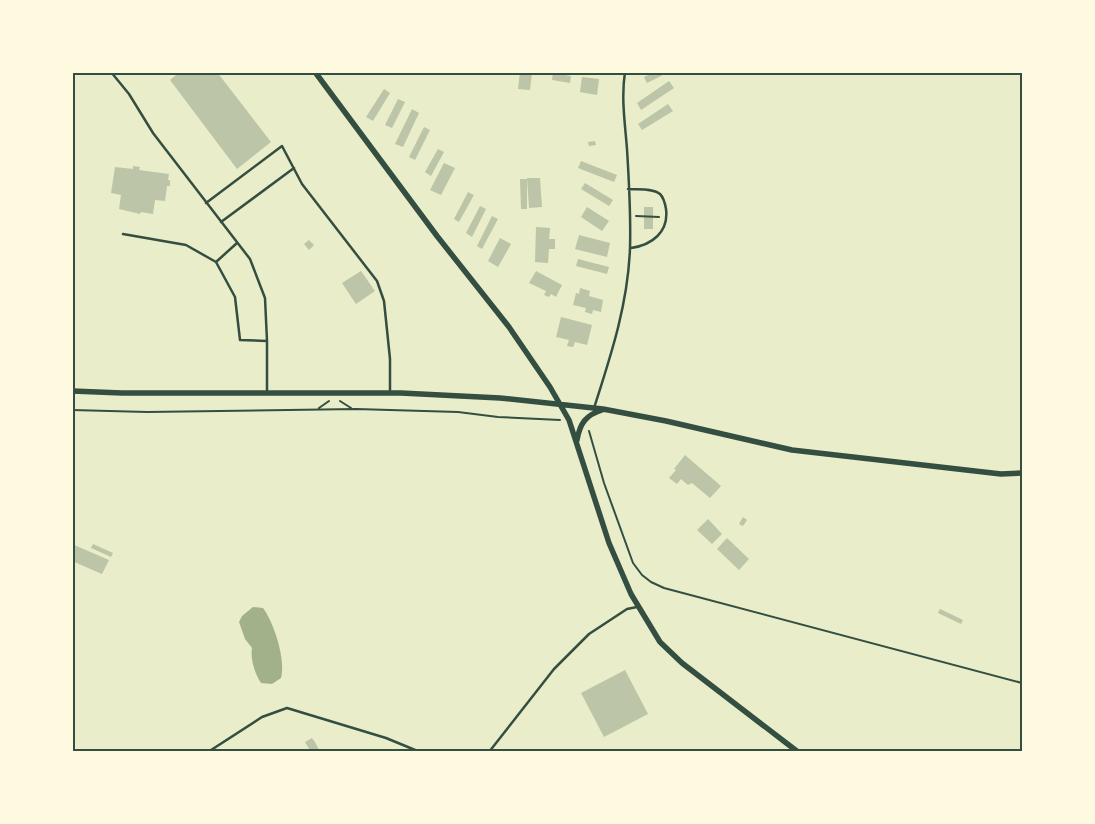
<svg xmlns="http://www.w3.org/2000/svg" width="1095" height="824" viewBox="0 0 1095 824" font-family="Poppins,sans-serif">
	<style>
		.water { fill: #a3b18a }
		.building { fill: #bcc5a7 }
		.lines { fill: none; stroke-linecap: round; stroke-linejoin: round }
		.path { stroke: #344e41; stroke-width: 2 }
		.service { stroke: #344e41; stroke-width: 2.5 }
		.tertiary { stroke: #344e41; stroke-width: 5.5 }
		.neatline { fill: none; stroke: #344e41; stroke-width: 2 }
	</style>
	<rect width="100%" height="100%" fill="#e9edc9"/>
	<path class="water" d="M 253,607 L 263,608 C 274,623 286,659 281,678 L 272,684 L 261,683 C 255,674 250,659 252,648 L 245,639 L 239,622 L 242,616 Z"/>
	<path class="building" d="M 180,72 L 217,72 L 271,142 L 237,169 L 170,80 Z
		M 520,72 L 532,72 L 530,90 L 518,89 Z
		M 654,72 L 669,72 L 647,83 L 644,77 Z
		M 553,73 L 571,76 L 570,83 L 552,80 Z
		M 582,77 L 599,79 L 597,95 L 580,92 Z
		M 669,81 L 674,88 L 641,110 L 637,103 Z
		M 384,89 L 390,93 L 373,121 L 366,117 Z
		M 398,99 L 405,102 L 392,128 L 385,125 Z
		M 668,104 L 673,111 L 642,130 L 638,124 Z
		M 412,109 L 419,113 L 403,147 L 395,144 Z
		M 424,127 L 430,130 L 415,160 L 409,157 Z
		M 595,141 L 596,145 L 589,146 L 588,142 Z
		M 438,149 L 444,152 L 431,176 L 425,172 Z
		M 581,161 L 617,175 L 614,182 L 578,168 Z
		M 444,163 L 455,168 L 441,195 L 430,190 Z
		M 133,166 L 140,167 L 139,170 L 169,174 L 168,180 L 170,180 L 170,186 L 167,186 L 165,201 L 155,200 L 153,214 L 141,212 L 140,214 L 119,209 L 121,195 L 111,193 L 115,167 L 133,169 Z
		M 527,178 L 540,178 L 542,207 L 529,208 Z
		M 520,179 L 527,179 L 527,209 L 521,209 Z
		M 585,183 L 613,200 L 609,206 L 581,189 Z
		M 468,192 L 474,195 L 459,222 L 454,219 Z
		M 480,206 L 486,209 L 472,237 L 466,233 Z
		M 587,207 L 609,221 L 602,231 L 581,217 Z
		M 644,207 L 653,207 L 653,229 L 644,229 Z
		M 492,216 L 498,219 L 482,249 L 477,246 Z
		M 536,227 L 550,228 L 549,239 L 555,239 L 555,249 L 549,249 L 548,263 L 535,262 Z
		M 579,235 L 610,243 L 607,257 L 575,249 Z
		M 500,238 L 511,244 L 498,267 L 488,261 Z
		M 309,240 L 314,245 L 309,250 L 304,244 Z
		M 578,259 L 609,267 L 607,274 L 576,266 Z
		M 361,271 L 375,291 L 356,304 L 342,283 Z
		M 536,271 L 562,285 L 556,297 L 551,294 L 549,297 L 544,295 L 546,291 L 529,283 Z
		M 580,288 L 590,291 L 589,296 L 603,300 L 601,312 L 593,310 L 592,314 L 585,312 L 586,308 L 573,305 L 576,293 L 579,294 Z
		M 561,317 L 592,325 L 587,345 L 575,342 L 573,347 L 567,346 L 569,340 L 556,337 Z
		M 685,455 L 721,486 L 710,498 L 692,483 L 688,485 L 681,479 L 677,484 L 669,478 L 676,470 L 674,469 Z
		M 743,517 L 747,520 L 743,526 L 739,524 Z
		M 708,519 L 722,534 L 712,544 L 697,530 Z
		M 727,538 L 749,559 L 739,570 L 717,549 Z
		M 72,544 L 109,560 L 102,574 L 72,561 Z
		M 93,544 L 113,553 L 111,557 L 91,548 Z
		M 940,609 L 963,620 L 961,624 L 938,613 Z
		M 625,670 L 648,714 L 604,737 L 581,693 Z
		M 312,738 L 315,742 L 320,752 L 311,752 L 305,742 Z"/>
	<g class="lines">
		<path class="path" d="M 636,216 L 659,217
			M 340,401 L 351,408
			M 319,408 L 329,401
			M 72,410 L 147,412 L 356,409 L 458,412 L 498,417 L 560,420
			M 589,431 L 604,483 L 633,563 L 642,575 L 651,582 L 664,588 L 1022,683"/>
		<path class="service" d="M 111,72 L 129,94 L 153,133 L 250,259 L 265,298 L 267,341 L 267,392
			M 628,189 C 638,190 652,188 660,194 C 664,198 665,203 666,209 C 669,232 652,245 631,248
			M 206,203 L 282,146 L 302,184 L 377,281 L 384,301 L 390,359 L 390,392
			M 221,222 L 294,168
			M 123,234 L 186,245 L 216,262 L 235,297 L 240,340 L 267,341
			M 216,262 L 237,243
			M 594,408 C 611,355 628,304 630,248 C 631,215 629,181 627,149 C 625,123 621,98 625,72
			M 208,752 L 262,717 L 287,708 L 386,738 L 420,752
			M 489,752 L 554,669 L 589,634 L 627,609 L 637,607"/>
		<path class="tertiary" d="M 315,72 L 437,236 L 509,327 L 550,387 L 569,420 L 609,543 L 631,594 L 660,642 L 682,663 L 798,752
			M 72,391 L 122,393 L 401,393 L 500,398 L 603,409 L 666,421 L 792,450 L 1001,474 L 1022,473
			M 577,440 C 580,423 586,415 602,410"/>
	</g>
	<rect width="1095" height="824" fill="none" stroke="#fefae0" stroke-width="148"/>
	<rect x="74" y="74" width="947" height="676" class="neatline"/>
</svg>
